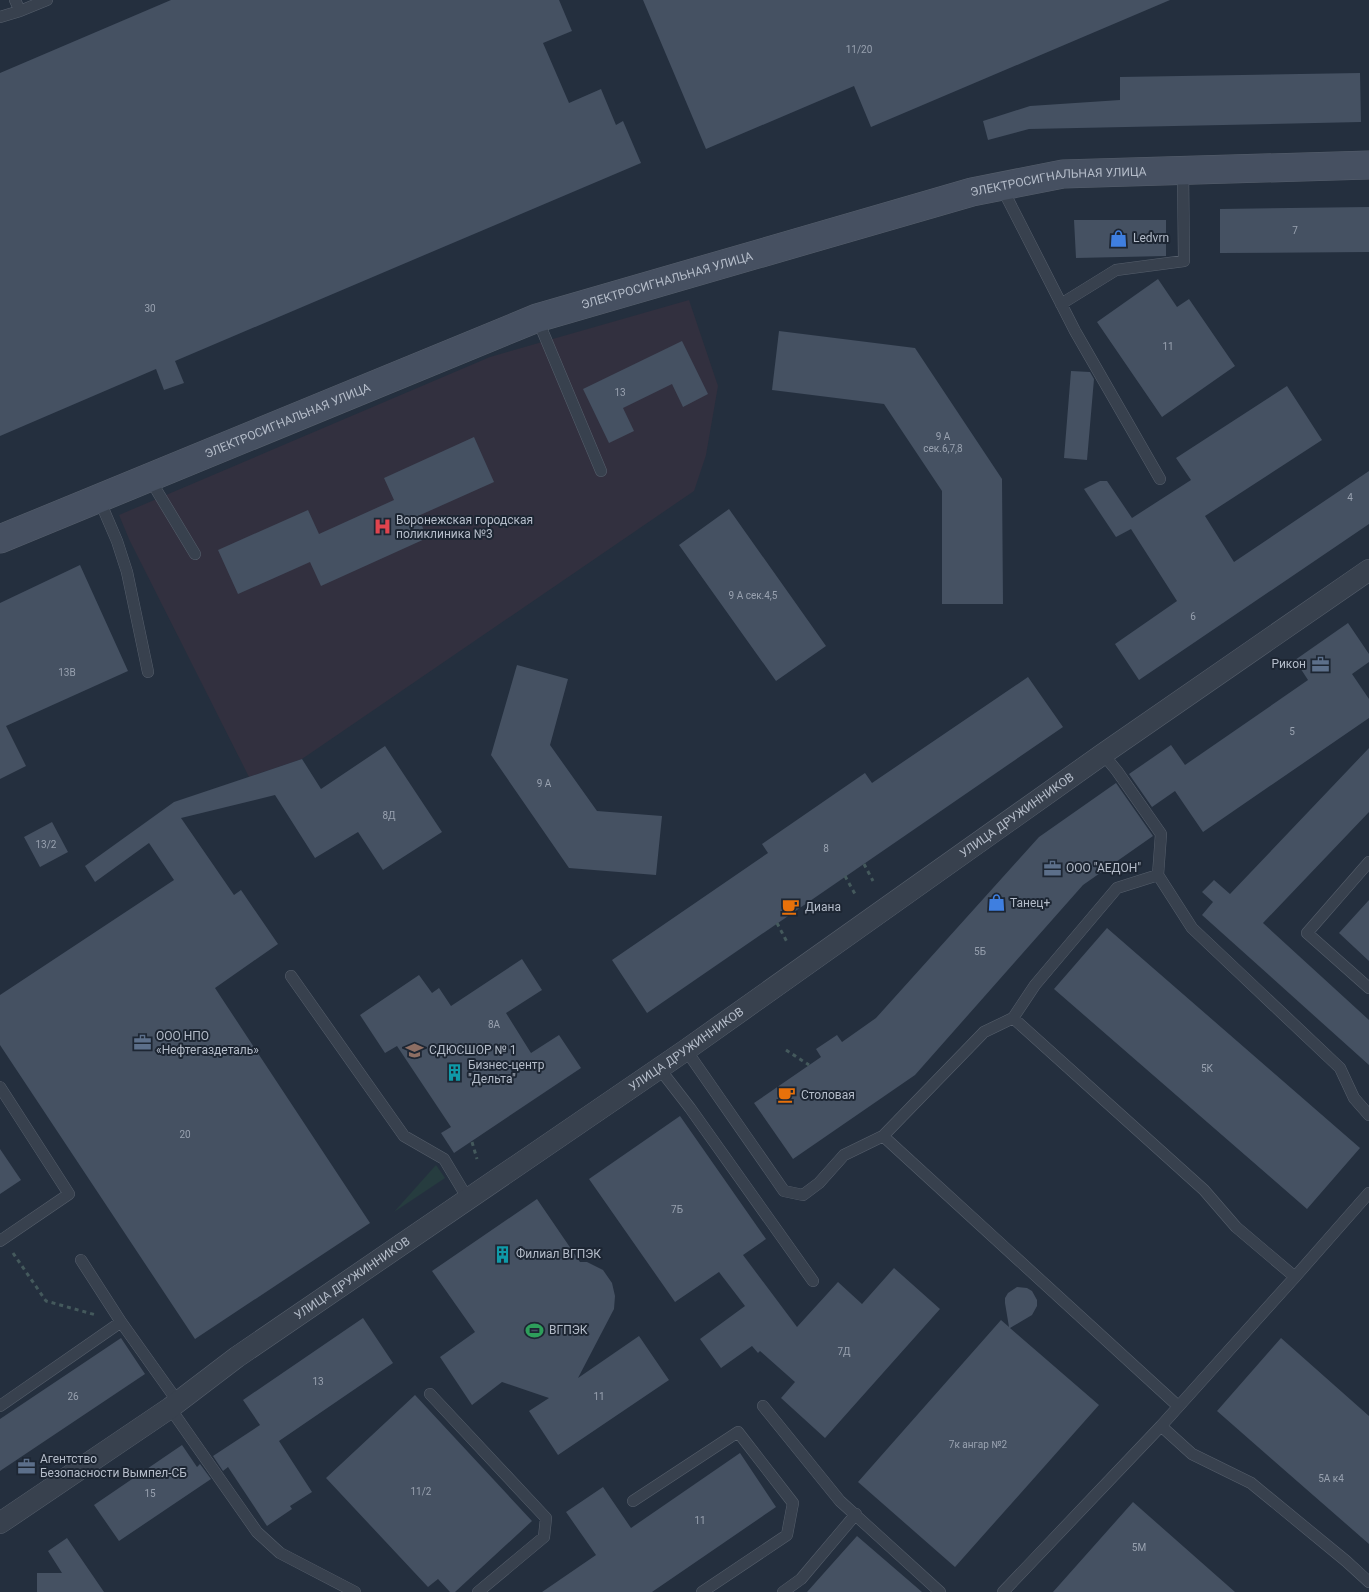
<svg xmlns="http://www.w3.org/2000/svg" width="1369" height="1592" viewBox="0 0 1369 1592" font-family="Roboto,sans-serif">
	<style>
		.medical { fill: #32303f }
		.green { fill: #263c3f }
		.building { fill: #455162 }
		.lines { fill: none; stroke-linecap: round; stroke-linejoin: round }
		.lane-casing { stroke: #565f6c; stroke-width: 12 }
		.street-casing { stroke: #565f6c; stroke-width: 22 }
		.secondary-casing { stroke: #565f6c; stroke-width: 29 }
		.path { stroke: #44595c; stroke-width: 3; stroke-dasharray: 4 4; stroke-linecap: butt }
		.lane { stroke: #38414e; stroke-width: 11 }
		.street { stroke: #38414e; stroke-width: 21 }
		.secondary { stroke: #465061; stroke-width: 28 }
		.labels { text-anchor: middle; stroke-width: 4; stroke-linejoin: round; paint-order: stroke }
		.number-label { font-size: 10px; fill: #98a1af }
		.street-label { font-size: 12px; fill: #b4bcc9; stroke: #1d2633 }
		.poi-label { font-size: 12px; fill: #b4bcc9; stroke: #1d2633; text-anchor: start }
	</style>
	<rect width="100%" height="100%" fill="#242f3e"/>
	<path class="medical" d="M 689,300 L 718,386 L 706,455 L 694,491 L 302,759 L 249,777 L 129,539 L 119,515 L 490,357 Z"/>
	<path class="green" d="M 436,1165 L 445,1178 L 394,1212 Z"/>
	<path class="building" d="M 171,0 L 559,0 L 572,31 L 543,43 L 569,103 L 601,89 L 616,125 L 623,121 L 641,163 L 175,361 L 184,383 L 164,390 L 156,369 L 0,436 L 0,73 Z
		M 643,0 L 1170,0 L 871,127 L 854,86 L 706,149 Z
		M 1360,73 L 1361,122 L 1029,129 L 988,140 L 983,121 L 1030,106 L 1120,100 L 1120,77 Z
		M 1369,207 L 1369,252 L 1220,253 L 1220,209 Z
		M 1074,220 L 1166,220 L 1166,256 L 1076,258 Z
		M 1158,279 L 1177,307 L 1189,299 L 1235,366 L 1162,417 L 1097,322 Z
		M 779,331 L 915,348 L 1002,479 L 1003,604 L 942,604 L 942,491 L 884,404 L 772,390 Z
		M 682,341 L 708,394 L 683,407 L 672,384 L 623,408 L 634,431 L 609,443 L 583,389 Z
		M 1071,371 L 1090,372 L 1094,379 L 1087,460 L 1064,458 Z
		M 1287,386 L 1322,440 L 1205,516 L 1234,562 L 1369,471 L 1369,524 L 1139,680 L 1115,644 L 1177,601 L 1131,529 L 1116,537 L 1084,489 L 1100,481 L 1107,481 L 1132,518 L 1191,480 L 1176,458 Z
		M 474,437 L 494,482 L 418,516 L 427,538 L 321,586 L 310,562 L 238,594 L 218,550 L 308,510 L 319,534 L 394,500 L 384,478 Z
		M 729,509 L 826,646 L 776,681 L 679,545 Z
		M 80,565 L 128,671 L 6,726 L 26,766 L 0,779 L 0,603 Z
		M 1348,623 L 1369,654 L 1369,662 L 1352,674 L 1369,699 L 1369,718 L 1203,832 L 1175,791 L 1152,807 L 1129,774 L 1171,745 L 1185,765 L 1308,680 L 1295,660 Z
		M 517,665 L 568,679 L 550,745 L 597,811 L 662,816 L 656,875 L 569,868 L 491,755 Z
		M 1028,677 L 1063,727 L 647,1013 L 612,960 L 768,853 L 762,844 L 865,773 L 872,783 Z
		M 385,746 L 442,832 L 383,870 L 358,832 L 315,858 L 275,795 L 181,818 L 234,895 L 241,890 L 278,944 L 215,988 L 370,1223 L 195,1339 L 0,1045 L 0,995 L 174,880 L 149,843 L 95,882 L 85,866 L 174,802 L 302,759 L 321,789 Z
		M 1369,748 L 1369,812 L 1263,923 L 1369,1020 L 1369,1065 L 1202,915 L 1213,902 L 1202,892 L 1214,880 L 1230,894 Z
		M 1116,783 L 1153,836 L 1083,885 L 915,1075 L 793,1159 L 754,1103 L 821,1057 L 816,1049 L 837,1035 L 842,1042 L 876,1018 L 1039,837 Z
		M 52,822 L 68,852 L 40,867 L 24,837 Z
		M 1369,900 L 1369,961 L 1339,933 Z
		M 1107,928 L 1360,1148 L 1307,1209 L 1054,989 Z
		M 522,959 L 542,990 L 506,1013 L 531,1053 L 559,1035 L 581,1068 L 454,1153 L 441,1133 L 451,1127 L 397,1046 L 385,1053 L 360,1015 L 419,975 L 432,993 L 439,988 L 451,1006 Z
		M 680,1116 L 766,1239 L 743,1255 L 797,1327 L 838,1282 L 862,1304 L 894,1268 L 940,1309 L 825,1438 L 781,1398 L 795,1382 L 760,1351 L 758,1353 L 752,1346 L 721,1368 L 700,1339 L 745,1306 L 719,1272 L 675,1302 L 589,1179 Z
		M 0,1149 L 21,1180 L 0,1194 Z
		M 537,1199 L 580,1262 L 587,1262 L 603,1270 L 612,1283 L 615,1296 L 614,1309 L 578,1378 L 639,1336 L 669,1380 L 558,1455 L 529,1411 L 549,1398 L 502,1382 L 472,1405 L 440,1357 L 475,1332 L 432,1271 Z
		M 1017,1287 L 1027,1288 L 1032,1291 L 1037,1300 L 1037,1306 L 1032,1315 L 1010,1328 L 1099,1405 L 955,1567 L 858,1482 L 1001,1320 L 1009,1327 L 1005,1303 L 1005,1298 L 1008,1293 Z
		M 363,1318 L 393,1363 L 279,1441 L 312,1492 L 290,1506 L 292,1509 L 267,1526 L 228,1467 L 223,1471 L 213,1456 L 260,1425 L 243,1400 Z
		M 121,1338 L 145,1374 L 0,1471 L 0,1419 Z
		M 1281,1338 L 1369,1416 L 1369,1544 L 1217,1411 Z
		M 415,1395 L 532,1521 L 455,1592 L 450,1592 L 438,1579 L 428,1587 L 326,1478 Z
		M 182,1445 L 197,1467 L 200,1464 L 211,1479 L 119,1541 L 94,1505 Z
		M 740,1453 L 776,1507 L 652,1592 L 542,1592 L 596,1555 L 566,1512 L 603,1487 L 631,1528 Z
		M 1133,1502 L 1235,1592 L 1053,1592 Z
		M 857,1536 L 922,1592 L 807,1592 Z
		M 67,1538 L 104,1592 L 37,1592 L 37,1573 L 62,1573 L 48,1551 Z"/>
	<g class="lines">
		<defs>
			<path id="lane" d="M 15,0 L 20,11 L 47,0
				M 0,17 L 20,11
				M 1001,186 L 1075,331 L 1160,479
				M 1061,304 L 1116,270 L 1184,261 L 1183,170
				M 537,318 L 601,471
				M 151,477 L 157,491 L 195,554
				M 99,499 L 117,541 L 127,572 L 148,672
				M 1103,754 L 1117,771 L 1161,834 L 1158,875 L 1192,928 L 1340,1068 L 1354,1098 L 1369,1115
				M 1369,862 L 1307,933 L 1369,988
				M 1158,875 L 1117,888 L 1035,985 L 1013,1018 L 1204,1190 L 1236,1227 L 1295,1277 L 1161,1426 L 1192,1454 L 1251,1483 L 1346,1561 L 1369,1582
				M 291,976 L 404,1136 L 444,1159 L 468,1199
				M 1013,1018 L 984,1032 L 883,1136 L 1178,1406
				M 686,1050 L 784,1191 L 803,1195 L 819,1183 L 844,1155 L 883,1136
				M 659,1068 L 690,1108 L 813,1281
				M 0,1087 L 69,1194 L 0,1241
				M 81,1260 L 121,1322 L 178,1402
				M 1295,1277 L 1369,1193
				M 430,1394 L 546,1518 L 544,1537 L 478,1592
				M 0,1406 L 121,1322
				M 763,1406 L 840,1501 L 940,1592
				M 170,1408 L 257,1532 L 280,1553 L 355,1592
				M 633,1501 L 738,1432 L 793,1503 L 787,1535 L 702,1592
				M 783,1592 L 801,1579 L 856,1514
				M 1003,1592 L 1161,1426"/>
			<g id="street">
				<path id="s1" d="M 0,1523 L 170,1408 L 237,1357 L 686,1050 L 1103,754 L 1369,570"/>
			</g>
			<g id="secondary">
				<path id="s2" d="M 0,539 L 537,318 L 972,192 L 1063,174 L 1369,165"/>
			</g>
		</defs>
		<use href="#lane" class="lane-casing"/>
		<use href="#street" class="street-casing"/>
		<use href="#secondary" class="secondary-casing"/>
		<path class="path" d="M 864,864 L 873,881
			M 845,876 L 855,894
			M 777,923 L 787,942
			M 786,1050 L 809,1065
			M 472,1142 L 477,1159
			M 13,1253 L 46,1301 L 96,1315"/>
		<use href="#lane" class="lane"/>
		<use href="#street" class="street"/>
		<use href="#secondary" class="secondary"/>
	</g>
	<defs>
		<symbol id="shop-bare" viewBox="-9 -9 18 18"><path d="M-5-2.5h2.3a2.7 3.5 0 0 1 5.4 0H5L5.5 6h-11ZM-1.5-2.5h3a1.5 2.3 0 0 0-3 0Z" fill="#3f7fe0" stroke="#1d2633" stroke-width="2.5" paint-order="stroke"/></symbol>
		<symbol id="hospital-bare" viewBox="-9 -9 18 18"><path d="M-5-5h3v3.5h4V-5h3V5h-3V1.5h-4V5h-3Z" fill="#e0444e" stroke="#1d2633" stroke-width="2.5" paint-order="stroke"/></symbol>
		<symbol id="office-bare" viewBox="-9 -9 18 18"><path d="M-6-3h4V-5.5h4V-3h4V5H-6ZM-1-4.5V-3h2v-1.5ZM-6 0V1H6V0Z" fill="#5c6f8a" stroke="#1d2633" stroke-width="2.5" paint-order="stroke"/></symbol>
		<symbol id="cafe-bare" viewBox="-9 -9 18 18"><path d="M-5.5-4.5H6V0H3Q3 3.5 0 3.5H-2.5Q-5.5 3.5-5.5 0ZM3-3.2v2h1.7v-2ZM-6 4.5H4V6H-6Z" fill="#e8710a" stroke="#1d2633" stroke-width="2.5" paint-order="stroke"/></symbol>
		<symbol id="school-bare" viewBox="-9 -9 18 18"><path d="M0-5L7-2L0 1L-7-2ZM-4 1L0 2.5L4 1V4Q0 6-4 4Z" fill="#8d6e63" stroke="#1d2633" stroke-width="2.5" paint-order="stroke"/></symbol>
		<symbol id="building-bare" viewBox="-9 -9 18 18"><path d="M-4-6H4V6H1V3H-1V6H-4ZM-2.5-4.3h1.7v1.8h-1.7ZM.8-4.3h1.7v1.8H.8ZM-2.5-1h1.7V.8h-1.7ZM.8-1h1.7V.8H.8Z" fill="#0f9aa8" stroke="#1d2633" stroke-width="2.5" paint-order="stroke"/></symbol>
		<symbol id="stadium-bare" viewBox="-9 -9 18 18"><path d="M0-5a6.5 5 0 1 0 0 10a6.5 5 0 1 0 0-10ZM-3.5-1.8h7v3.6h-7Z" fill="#2e9e5b" stroke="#1d2633" stroke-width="2.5" paint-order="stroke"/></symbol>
	</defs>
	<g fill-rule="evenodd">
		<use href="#shop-bare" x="1106" y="226" width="25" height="25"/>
		<use href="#hospital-bare" x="370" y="514" width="25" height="25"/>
		<use href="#office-bare" x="1308" y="652" width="25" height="25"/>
		<use href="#office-bare" x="1040" y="856" width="25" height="25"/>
		<use href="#shop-bare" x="984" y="890" width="25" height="25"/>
		<use href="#cafe-bare" x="778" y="894" width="25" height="25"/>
		<use href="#office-bare" x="130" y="1030" width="25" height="25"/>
		<use href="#school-bare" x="402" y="1038" width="25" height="25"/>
		<use href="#building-bare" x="442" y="1060" width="25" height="25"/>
		<use href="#cafe-bare" x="774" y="1082" width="25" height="25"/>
		<use href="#building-bare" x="490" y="1242" width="25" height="25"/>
		<use href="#stadium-bare" x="522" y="1318" width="25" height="25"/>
		<use href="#office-bare" x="14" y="1454" width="25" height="25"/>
	</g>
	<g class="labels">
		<g class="number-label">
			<text x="859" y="53">11/20</text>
			<text x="1295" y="234">7</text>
			<text x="150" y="312">30</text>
			<text x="1168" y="350">11</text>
			<text x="620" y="396">13</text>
			<text x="943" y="440">9 А<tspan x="943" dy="12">сек.6,7,8</tspan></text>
			<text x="1350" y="501">4</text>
			<text x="753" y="599">9 А сек.4,5</text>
			<text x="1193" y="620">6</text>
			<text x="67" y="676">13В</text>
			<text x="1292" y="735">5</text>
			<text x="544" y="787">9 А</text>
			<text x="389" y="819">8Д</text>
			<text x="46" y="848">13/2</text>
			<text x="826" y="852">8</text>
			<text x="980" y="955">5Б</text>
			<text x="494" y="1028">8А</text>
			<text x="1207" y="1072">5К</text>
			<text x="185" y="1138">20</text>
			<text x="677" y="1213">7Б</text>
			<text x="844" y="1355">7Д</text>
			<text x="318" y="1385">13</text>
			<text x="73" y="1400">26</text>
			<text x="599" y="1400">11</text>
			<text x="978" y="1448">7к ангар №2</text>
			<text x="1331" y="1482">5А к4</text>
			<text x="421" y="1495">11/2</text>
			<text x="150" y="1497">15</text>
			<text x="700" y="1524">11</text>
			<text x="1139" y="1551">5М</text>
		</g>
		<g class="street-label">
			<text dy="4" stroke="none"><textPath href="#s2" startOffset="1121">ЭЛЕКТРОСИГНАЛЬНАЯ УЛИЦА</textPath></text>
			<text dy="4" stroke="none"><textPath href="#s2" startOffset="716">ЭЛЕКТРОСИГНАЛЬНАЯ УЛИЦА</textPath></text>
			<text dy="4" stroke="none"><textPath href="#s2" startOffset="311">ЭЛЕКТРОСИГНАЛЬНАЯ УЛИЦА</textPath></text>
			<text dy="4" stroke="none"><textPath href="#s1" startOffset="1239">УЛИЦА ДРУЖИННИКОВ</textPath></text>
			<text dy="4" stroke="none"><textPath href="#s1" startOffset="834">УЛИЦА ДРУЖИННИКОВ</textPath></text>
			<text dy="4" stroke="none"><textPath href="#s1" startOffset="429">УЛИЦА ДРУЖИННИКОВ</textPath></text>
		</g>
		<g class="poi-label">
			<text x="1133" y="242">Ledvrn</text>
			<text x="396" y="524">Воронежская городская<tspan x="396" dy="14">поликлиника №3</tspan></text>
			<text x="1306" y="668" text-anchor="end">Рикон</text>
			<text x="1066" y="872">ООО "АЕДОН"</text>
			<text x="1010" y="907">Танец+</text>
			<text x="805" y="911">Диана</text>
			<text x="156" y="1040">ООО НПО<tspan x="156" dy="14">«Нефтегаздеталь»</tspan></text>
			<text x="429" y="1054">СДЮСШОР № 1</text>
			<text x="468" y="1069">Бизнес-центр<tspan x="468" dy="14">"Дельта"</tspan></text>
			<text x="801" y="1099">Столовая</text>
			<text x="516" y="1258">Филиал ВГПЭК</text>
			<text x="549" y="1334">ВГПЭК</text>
			<text x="40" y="1463">Агентство<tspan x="40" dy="14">Безопасности Вымпел-СБ</tspan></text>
		</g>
	</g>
</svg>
